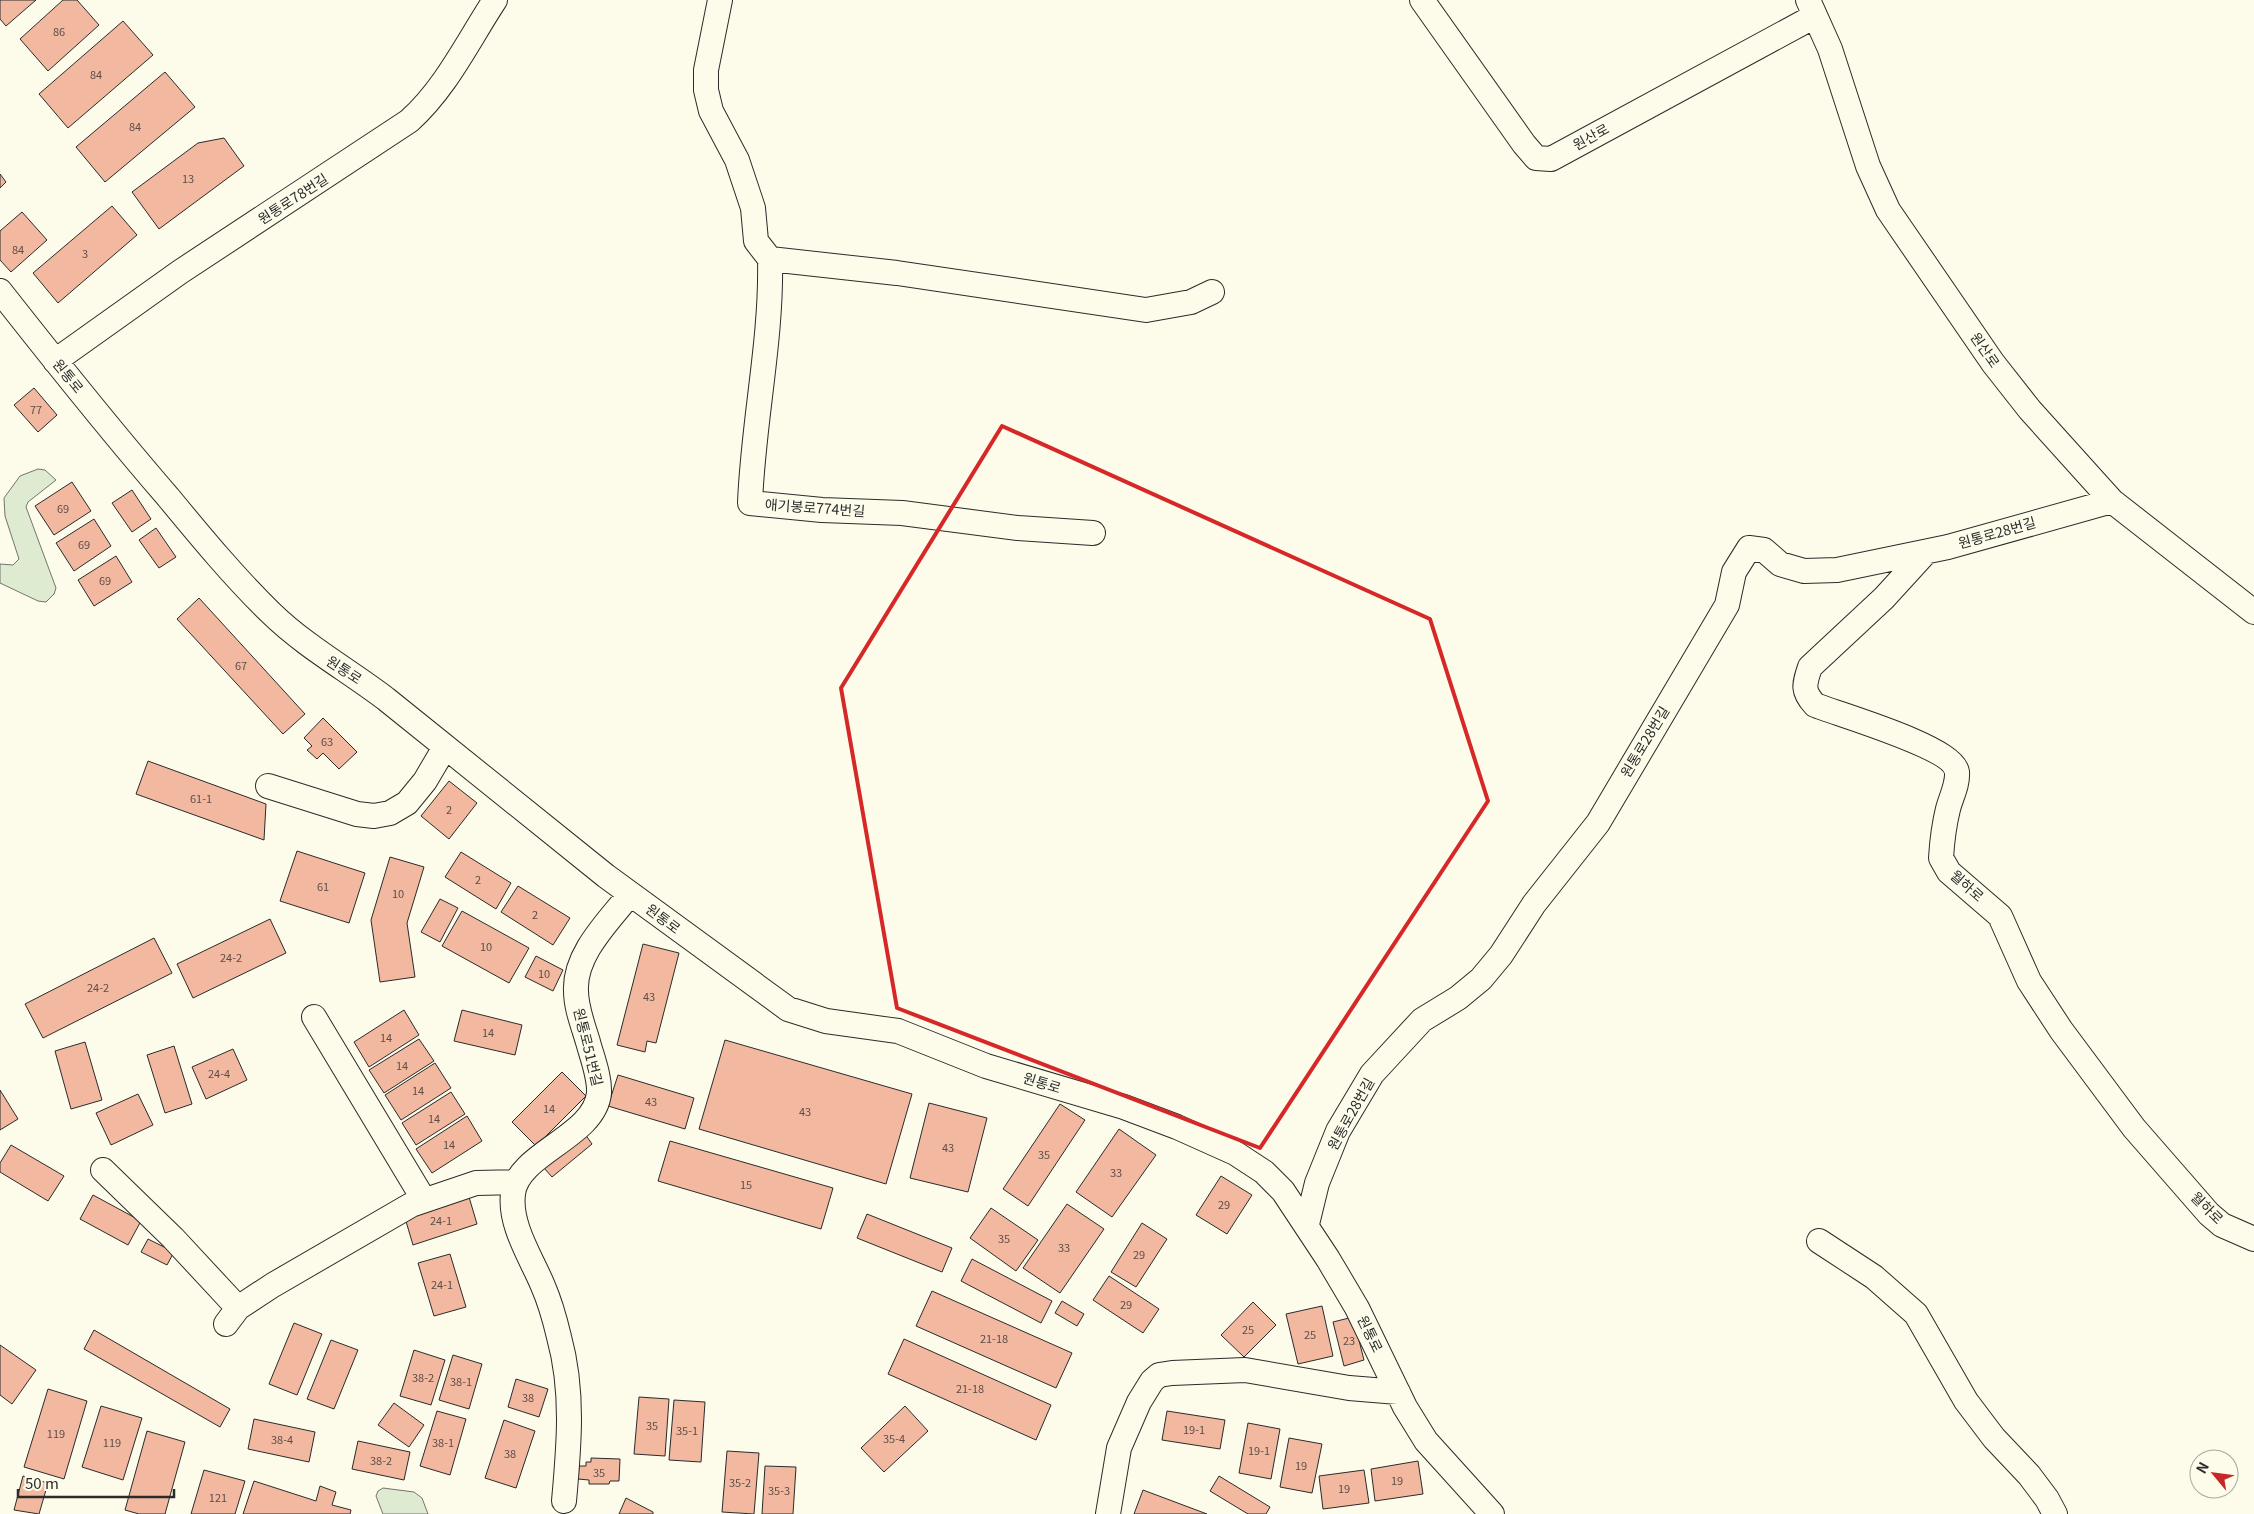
<svg xmlns="http://www.w3.org/2000/svg" width="2254" height="1514" viewBox="0 0 2254 1514" font-family="Georgia,'Noto Sans KR',serif">
	<style>
		.green { fill: #deebd1; stroke: #74746e }
		.building { fill: #f2b8a0; stroke: #2b2b2b }
		.lines { fill: none; stroke-linecap: round; stroke-linejoin: round }
		.minor-casing { stroke: #2b2b2b; stroke-width: 26 }
		.minor { stroke: #fdfbea; stroke-width: 24 }
		.marked { fill: none; stroke: #d62828; stroke-width: 4; stroke-linejoin: round }
		.labels { text-anchor: middle; stroke-width: 4; stroke-linejoin: round; paint-order: stroke }
		.number-label { font-size: 11px; fill: #5d4e48 }
		.street-label { font-size: 14px; fill: #2b2b2b; stroke: #fdfbea }
	</style>
	<rect width="100%" height="100%" fill="#fdfbea"/>
	<path class="green" d="M 38,469 L 45,470 L 56,480 L 28,502 L 26,507 L 56,588 L 54,594 L 46,602 L 38,601 L 0,583 L 0,564 L 13,565 L 19,559 L 5,516 L 4,498 L 20,476 Z
		M 383,1488 L 414,1492 L 422,1498 L 428,1514 L 383,1514 L 376,1496 L 378,1491 Z"/>
	<path class="building" d="M 0,0 L 36,0 L 6,26 L 0,19 Z
		M 63,0 L 77,0 L 99,25 L 48,71 L 20,39 Z
		M 123,21 L 153,55 L 68,128 L 39,94 Z
		M 165,72 L 195,107 L 105,182 L 76,147 Z
		M 224,138 L 244,166 L 159,229 L 132,192 L 198,143 Z
		M 0,174 L 6,182 L 0,188 Z
		M 112,206 L 137,235 L 58,303 L 33,273 Z
		M 22,212 L 47,240 L 11,272 L 0,260 L 0,231 Z
		M 34,388 L 57,415 L 38,432 L 14,405 Z
		M 72,482 L 91,511 L 54,535 L 35,506 Z
		M 132,490 L 151,519 L 132,532 L 112,503 Z
		M 94,519 L 111,546 L 74,571 L 56,543 Z
		M 156,528 L 176,557 L 159,568 L 139,540 Z
		M 116,556 L 132,582 L 94,606 L 78,580 Z
		M 199,598 L 305,714 L 283,734 L 177,619 Z
		M 323,718 L 357,752 L 339,769 L 323,753 L 317,759 L 307,750 L 312,746 L 304,738 Z
		M 148,761 L 266,804 L 264,840 L 136,794 Z
		M 449,781 L 477,803 L 449,839 L 421,816 Z
		M 297,851 L 365,873 L 349,923 L 280,901 Z
		M 461,852 L 511,883 L 496,909 L 445,877 Z
		M 390,857 L 424,867 L 407,923 L 415,977 L 380,982 L 371,920 Z
		M 518,886 L 570,918 L 553,945 L 501,912 Z
		M 440,899 L 458,908 L 440,942 L 421,932 Z
		M 462,911 L 529,948 L 509,983 L 442,946 Z
		M 270,919 L 286,953 L 193,998 L 177,964 Z
		M 154,938 L 172,973 L 43,1038 L 25,1004 Z
		M 643,944 L 679,953 L 656,1043 L 647,1041 L 645,1052 L 617,1045 Z
		M 536,956 L 563,970 L 553,991 L 525,977 Z
		M 404,1010 L 419,1035 L 369,1067 L 354,1042 Z
		M 462,1010 L 522,1025 L 515,1055 L 454,1041 Z
		M 419,1039 L 434,1061 L 384,1093 L 369,1070 Z
		M 725,1040 L 912,1094 L 886,1184 L 699,1129 Z
		M 85,1042 L 102,1100 L 71,1109 L 55,1051 Z
		M 174,1046 L 192,1104 L 165,1113 L 147,1055 Z
		M 233,1049 L 247,1080 L 206,1099 L 192,1067 Z
		M 435,1063 L 451,1088 L 401,1120 L 385,1095 Z
		M 562,1072 L 586,1096 L 536,1146 L 512,1122 Z
		M 618,1075 L 694,1098 L 685,1129 L 608,1106 Z
		M 0,1090 L 18,1119 L 0,1130 Z
		M 451,1092 L 465,1114 L 416,1145 L 402,1123 Z
		M 138,1094 L 153,1125 L 111,1145 L 96,1113 Z
		M 929,1103 L 987,1118 L 968,1192 L 910,1178 Z
		M 1060,1104 L 1085,1120 L 1028,1206 L 1003,1189 Z
		M 467,1116 L 482,1141 L 432,1173 L 416,1149 Z
		M 1119,1129 L 1156,1155 L 1112,1217 L 1076,1192 Z
		M 585,1134 L 592,1144 L 552,1177 L 544,1168 Z
		M 670,1141 L 833,1188 L 821,1229 L 658,1181 Z
		M 11,1145 L 64,1176 L 48,1201 L 0,1172 L 0,1163 Z
		M 1221,1176 L 1252,1195 L 1227,1234 L 1196,1215 Z
		M 93,1195 L 141,1221 L 128,1245 L 80,1219 Z
		M 469,1197 L 477,1224 L 413,1245 L 405,1218 Z
		M 1067,1204 L 1104,1229 L 1060,1293 L 1023,1268 Z
		M 991,1208 L 1038,1240 L 1016,1271 L 970,1238 Z
		M 867,1214 L 952,1248 L 942,1272 L 857,1238 Z
		M 1142,1223 L 1167,1239 L 1136,1287 L 1111,1272 Z
		M 148,1239 L 174,1252 L 167,1265 L 141,1252 Z
		M 450,1254 L 466,1307 L 434,1316 L 418,1263 Z
		M 972,1259 L 1052,1301 L 1041,1323 L 961,1281 Z
		M 1109,1276 L 1159,1309 L 1143,1333 L 1093,1300 Z
		M 932,1291 L 1072,1353 L 1056,1388 L 916,1326 Z
		M 1062,1301 L 1084,1314 L 1077,1326 L 1055,1313 Z
		M 1253,1302 L 1276,1325 L 1244,1357 L 1221,1335 Z
		M 1322,1306 L 1333,1356 L 1298,1364 L 1286,1314 Z
		M 1353,1317 L 1364,1360 L 1344,1366 L 1333,1322 Z
		M 294,1323 L 322,1334 L 297,1395 L 269,1384 Z
		M 94,1330 L 230,1409 L 220,1427 L 84,1349 Z
		M 904,1339 L 1051,1405 L 1036,1440 L 888,1374 Z
		M 331,1340 L 358,1350 L 334,1409 L 307,1399 Z
		M 0,1345 L 36,1370 L 12,1404 L 0,1395 Z
		M 414,1350 L 445,1360 L 431,1405 L 400,1396 Z
		M 453,1355 L 482,1364 L 469,1409 L 439,1400 Z
		M 516,1379 L 548,1389 L 539,1417 L 508,1407 Z
		M 48,1389 L 87,1401 L 64,1479 L 24,1467 Z
		M 639,1397 L 669,1399 L 665,1456 L 634,1454 Z
		M 674,1400 L 705,1402 L 701,1462 L 669,1460 Z
		M 394,1403 L 424,1425 L 409,1447 L 378,1425 Z
		M 101,1406 L 142,1418 L 123,1480 L 82,1467 Z
		M 905,1406 L 928,1431 L 884,1472 L 861,1448 Z
		M 437,1411 L 466,1419 L 450,1475 L 420,1466 Z
		M 1167,1411 L 1225,1420 L 1220,1449 L 1162,1440 Z
		M 254,1419 L 315,1432 L 309,1462 L 248,1449 Z
		M 504,1420 L 535,1431 L 516,1488 L 485,1478 Z
		M 1248,1423 L 1280,1429 L 1271,1479 L 1239,1473 Z
		M 147,1431 L 185,1442 L 165,1514 L 139,1514 L 125,1510 Z
		M 1289,1438 L 1322,1444 L 1312,1493 L 1280,1487 Z
		M 358,1441 L 410,1452 L 404,1480 L 352,1469 Z
		M 727,1451 L 759,1453 L 754,1514 L 722,1512 Z
		M 591,1458 L 620,1459 L 619,1481 L 610,1481 L 609,1484 L 589,1484 L 589,1480 L 578,1479 L 579,1466 L 586,1466 L 586,1462 L 591,1462 Z
		M 1418,1461 L 1423,1494 L 1375,1501 L 1371,1469 Z
		M 765,1466 L 796,1467 L 793,1514 L 762,1514 Z
		M 204,1470 L 245,1481 L 235,1514 L 191,1514 Z
		M 1364,1470 L 1369,1503 L 1323,1509 L 1319,1476 Z
		M 23,1476 L 48,1483 L 39,1514 L 14,1510 Z
		M 1219,1476 L 1270,1507 L 1266,1514 L 1248,1514 L 1210,1491 Z
		M 254,1481 L 316,1501 L 320,1486 L 336,1492 L 332,1505 L 351,1510 L 350,1514 L 243,1514 Z
		M 1143,1490 L 1207,1514 L 1134,1514 Z
		M 626,1498 L 653,1512 L 653,1514 L 619,1514 Z"/>
	<g class="lines">
		<defs>
			<path id="minor" d="M 720,0 L 706,70 L 706,90 L 711,111 L 737,160 L 753,208 L 756,241 L 770,259 L 897,273 L 1146,310 L 1191,302 L 1212,292
				M 1422,0 L 1524,144 L 1536,158 L 1551,159 L 1815,16
				M 1808,0 L 1830,49 L 1868,166 L 1888,210 L 1993,363 L 2030,410 L 2112,501 L 2254,612
				M 770,259 C 772,340 753,422 750,503 L 822,510 L 902,513 L 1018,528 L 1093,533
				M 0,291 C 55,361 110,430 168,497 C 201,537 234,577 271,613 C 306,647 348,670 386,699 L 606,876 L 788,1009 L 826,1021 L 898,1031 L 986,1066 L 1124,1107 L 1177,1127 L 1235,1153 L 1264,1172 L 1283,1191 L 1328,1259 L 1357,1308 L 1405,1407 L 1426,1441 L 1492,1514
				M 55,361 L 180,272 L 409,121 C 446,88 468,41 495,0
				M 1926,552 L 1884,598 L 1810,667 C 1804,685 1802,691 1815,705 C 1840,715 1953,747 1957,772 C 1958,785 1951,797 1948,809 C 1944,825 1942,842 1941,858 L 1949,872 L 2000,916 L 2029,981 L 2061,1030 L 2134,1128 L 2209,1214 L 2222,1225 L 2254,1239
				M 268,786 L 357,814 L 374,816 L 390,813 L 407,803 L 425,781 L 445,747
				M 314,1017 L 424,1200
				M 103,1170 L 173,1238 L 238,1308
				M 1307,1224 L 1317,1183 L 1338,1131 L 1372,1074 L 1422,1020 L 1458,998 L 1481,979 L 1501,955 L 1534,904 L 1598,823 L 1727,605 L 1734,572 L 1749,548 L 1764,550 L 1780,564 L 1804,571 L 1837,570 L 1948,547 L 2112,501
				M 1819,1241 L 1874,1277 L 1916,1314 L 1966,1401 L 1994,1438 L 2029,1475 L 2047,1499 L 2055,1514
				M 226,1324 L 238,1308 L 273,1285 L 411,1205 L 476,1183 L 516,1182
				M 564,1501 C 569,1446 574,1391 559,1337 C 555,1320 550,1302 543,1286 C 532,1259 509,1225 513,1194 C 517,1153 595,1137 599,1093 C 600,1077 592,1057 588,1042 C 583,1025 576,1008 576,991 C 574,954 609,921 630,894
				M 1108,1514 L 1119,1448 L 1139,1402 L 1152,1381 L 1159,1375 L 1172,1373 L 1245,1370 L 1349,1388 L 1398,1392"/>
		</defs>
		<use href="#minor" class="minor-casing"/>
		<use href="#minor" class="minor"/>
	</g>
	<path class="marked" d="M 1002,426 L 1430,619 L 1488,801 L 1260,1148 L 897,1008 L 841,688 Z"/>
	<g class="labels">
		<g class="number-label">
			<text x="59" y="36">86</text>
			<text x="96" y="79">84</text>
			<text x="135" y="131">84</text>
			<text x="188" y="183">13</text>
			<text x="18" y="254">84</text>
			<text x="85" y="258">3</text>
			<text x="36" y="414">77</text>
			<text x="63" y="513">69</text>
			<text x="84" y="549">69</text>
			<text x="105" y="585">69</text>
			<text x="241" y="670">67</text>
			<text x="327" y="746">63</text>
			<text x="201" y="803">61-1</text>
			<text x="449" y="814">2</text>
			<text x="478" y="884">2</text>
			<text x="323" y="891">61</text>
			<text x="398" y="898">10</text>
			<text x="535" y="919">2</text>
			<text x="486" y="951">10</text>
			<text x="231" y="962">24-2</text>
			<text x="544" y="978">10</text>
			<text x="98" y="992">24-2</text>
			<text x="649" y="1001">43</text>
			<text x="488" y="1037">14</text>
			<text x="386" y="1042">14</text>
			<text x="402" y="1070">14</text>
			<text x="219" y="1078">24-4</text>
			<text x="418" y="1095">14</text>
			<text x="651" y="1106">43</text>
			<text x="549" y="1113">14</text>
			<text x="805" y="1116">43</text>
			<text x="434" y="1123">14</text>
			<text x="449" y="1149">14</text>
			<text x="948" y="1152">43</text>
			<text x="1044" y="1159">35</text>
			<text x="1116" y="1177">33</text>
			<text x="746" y="1189">15</text>
			<text x="1224" y="1209">29</text>
			<text x="441" y="1225">24-1</text>
			<text x="1004" y="1243">35</text>
			<text x="1064" y="1252">33</text>
			<text x="1139" y="1259">29</text>
			<text x="442" y="1289">24-1</text>
			<text x="1126" y="1309">29</text>
			<text x="1248" y="1334">25</text>
			<text x="1310" y="1339">25</text>
			<text x="994" y="1343">21-18</text>
			<text x="1349" y="1345">23</text>
			<text x="423" y="1382">38-2</text>
			<text x="461" y="1386">38-1</text>
			<text x="970" y="1393">21-18</text>
			<text x="528" y="1402">38</text>
			<text x="652" y="1430">35</text>
			<text x="1194" y="1434">19-1</text>
			<text x="687" y="1435">35-1</text>
			<text x="56" y="1438">119</text>
			<text x="894" y="1443">35-4</text>
			<text x="282" y="1444">38-4</text>
			<text x="112" y="1447">119</text>
			<text x="443" y="1447">38-1</text>
			<text x="1259" y="1455">19-1</text>
			<text x="510" y="1458">38</text>
			<text x="381" y="1465">38-2</text>
			<text x="1301" y="1470">19</text>
			<text x="599" y="1477">35</text>
			<text x="1397" y="1485">19</text>
			<text x="740" y="1487">35-2</text>
			<text x="1344" y="1493">19</text>
			<text x="779" y="1495">35-3</text>
			<text x="218" y="1502">121</text>
		</g>
		<g class="street-label">
			<text transform="translate(1591 137) rotate(-29)" y="5">원산로</text>
			<text transform="translate(293 199) rotate(-33)" y="5">원통로78번길</text>
			<text transform="translate(1985 350) rotate(55)" y="5">원산로</text>
			<text transform="translate(68 376) rotate(51)" y="5">원통로</text>
			<text transform="translate(815 508) rotate(4)" y="5">애기봉로774번길</text>
			<text transform="translate(1997 533) rotate(-16)" y="5">원통로28번길</text>
			<text transform="translate(344 670) rotate(33)" y="5">원통로</text>
			<text transform="translate(1645 742) rotate(-59)" y="5">원통로28번길</text>
			<text transform="translate(1967 886) rotate(41)" y="5">월하로</text>
			<text transform="translate(663 919) rotate(37)" y="5">원통로</text>
			<text transform="translate(588 1047) rotate(76)" y="5">원통로51번길</text>
			<text transform="translate(1042 1083) rotate(17)" y="5">원통로</text>
			<text transform="translate(1351 1114) rotate(-61)" y="5">원통로28번길</text>
			<text transform="translate(2207 1208) rotate(45)" y="5">월하로</text>
			<text transform="translate(1370 1334) rotate(64)" y="5">원통로</text>
		</g>
	</g>
	<g transform="translate(2214 1474) rotate(299)"><circle r="24" fill="#fdfbea" stroke="#a9a89e"/>
	<path d="M0-4L9 19L0 12L-9 19Z" fill="#c62828"/>
	<text y="-8" font-size="14" font-weight="bold" text-anchor="middle" fill="#2b2b2b">N</text>
	</g>
	<path d="M18 1489v8h156v-8" fill="none" stroke="#2b2b2b" stroke-width="2.5"/>
	<text x="25" y="1489" font-size="15" fill="#2b2b2b" stroke="#fdfbea" stroke-width="4" paint-order="stroke">50 m</text>
</svg>
